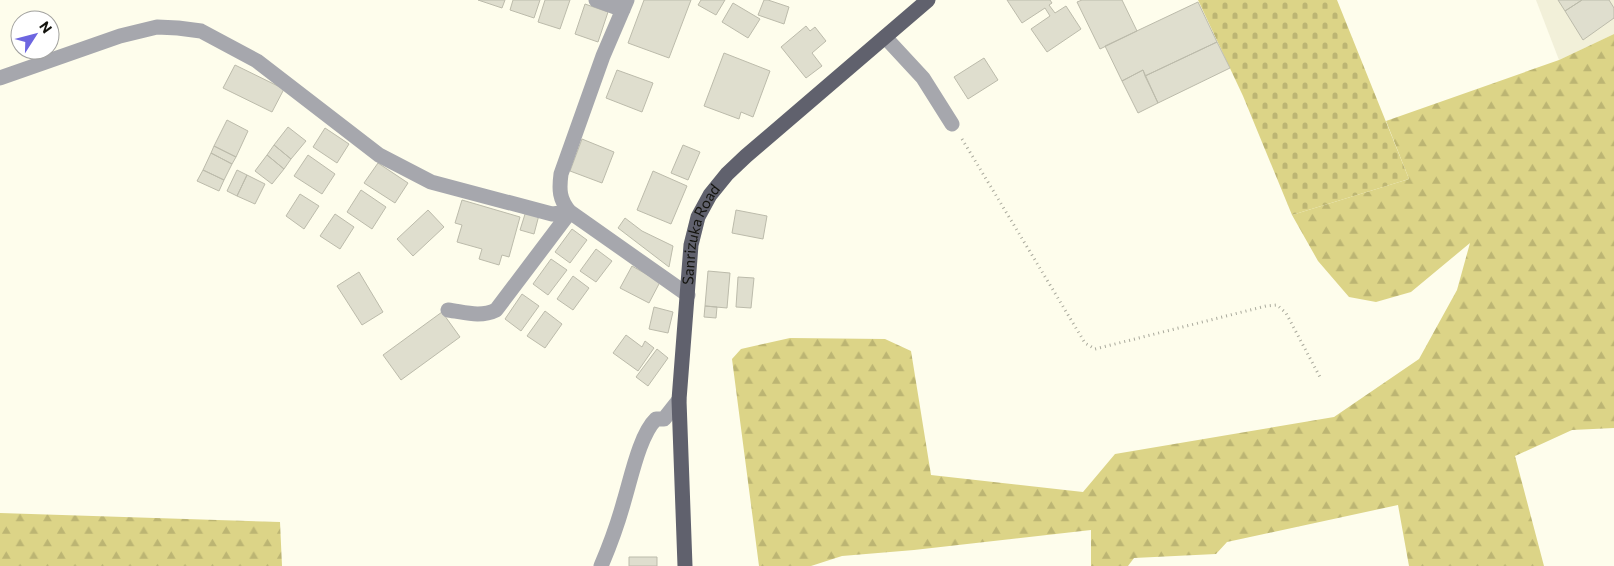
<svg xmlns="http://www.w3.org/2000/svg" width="1614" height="566" viewBox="0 0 1614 566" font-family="Commissioner,sans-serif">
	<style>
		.built { fill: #f2f0d9 }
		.forest { fill: url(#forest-firs) }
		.cemetery { fill: url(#cemetery-stones) }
		.building { fill: #dfdece; stroke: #bcbbab }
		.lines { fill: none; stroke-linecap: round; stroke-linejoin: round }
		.path { stroke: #a9a99c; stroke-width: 3; stroke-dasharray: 1 4; stroke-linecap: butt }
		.minor { stroke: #a6a7ad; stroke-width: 15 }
		.major { stroke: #60616d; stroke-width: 15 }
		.labels { text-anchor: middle; stroke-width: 4; stroke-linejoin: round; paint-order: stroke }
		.street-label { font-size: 15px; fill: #13130d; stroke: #fff }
	</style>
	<defs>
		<pattern id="forest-firs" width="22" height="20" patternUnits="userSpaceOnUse" patternTransform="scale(1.25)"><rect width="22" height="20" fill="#dcd487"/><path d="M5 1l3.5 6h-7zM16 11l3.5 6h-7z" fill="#bcb573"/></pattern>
		<pattern id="cemetery-stones" width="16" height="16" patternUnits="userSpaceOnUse" patternTransform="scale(1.25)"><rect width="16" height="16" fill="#dcd487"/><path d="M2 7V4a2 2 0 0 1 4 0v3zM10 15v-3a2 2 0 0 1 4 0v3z" fill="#bcb573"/></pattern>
	</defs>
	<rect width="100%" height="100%" fill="#fefdec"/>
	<path class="built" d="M 1536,0 L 1614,0 L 1614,34 L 1559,60 Z"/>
	<path class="forest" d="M 1614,34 L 1614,428 L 1572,430 L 1515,456 L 1544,566 L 1409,566 L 1398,505 L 1227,542 L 1216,554 L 1134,558 L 1128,566 L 1091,566 L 1091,530 L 914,550 L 842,556 L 811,566 L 759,566 L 732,359 L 741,349 L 790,338 L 885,339 L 911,351 L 931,475 L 1083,492 L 1115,454 L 1334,417 L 1419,359 L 1457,290 L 1470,243 L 1411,292 L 1376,302 L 1349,297 L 1318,261 L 1292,215 L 1409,179 L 1386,121 L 1559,60 Z
		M 0,513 L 280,522 L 282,566 L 0,566 Z"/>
	<path class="cemetery" d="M 1198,0 L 1337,0 L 1409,179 L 1292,215 L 1243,96 Z"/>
	<path class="building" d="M 478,0 L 505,0 L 502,8 Z
		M 513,0 L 540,0 L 534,18 L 510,10 Z
		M 545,0 L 570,0 L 560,29 L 538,22 Z
		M 644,0 L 691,0 L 669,58 L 628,43 Z
		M 701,0 L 725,0 L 716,15 L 698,5 Z
		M 764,0 L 768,0 L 789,7 L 784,24 L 758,15 Z
		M 1007,0 L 1050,0 L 1052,3 L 1049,5 L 1055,13 L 1066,6 L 1081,29 L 1047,52 L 1031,29 L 1050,16 L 1045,8 L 1022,23 Z
		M 1082,0 L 1122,0 L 1137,31 L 1100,49 L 1077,2 Z
		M 1558,0 L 1582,0 L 1565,11 Z
		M 1582,0 L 1609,0 L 1614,8 L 1614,18 L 1583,40 L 1565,11 Z
		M 1198,2 L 1217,42 L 1145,76 L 1143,70 L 1122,81 L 1105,46 Z
		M 733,3 L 760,19 L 748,38 L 722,22 Z
		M 585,4 L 608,12 L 598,42 L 575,34 Z
		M 806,26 L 810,31 L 815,27 L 826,41 L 812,53 L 822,66 L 806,78 L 781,47 Z
		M 1217,42 L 1230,68 L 1158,103 L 1145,76 Z
		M 724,53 L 770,71 L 753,117 L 741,112 L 739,119 L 704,106 Z
		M 984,58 L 998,80 L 968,99 L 954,77 Z
		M 235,65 L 284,89 L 272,112 L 223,88 Z
		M 617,70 L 653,83 L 642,112 L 606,98 Z
		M 1143,70 L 1158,103 L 1138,113 L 1122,81 Z
		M 227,120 L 248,131 L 236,157 L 214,146 Z
		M 288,127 L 306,141 L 291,159 L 274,145 Z
		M 325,128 L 349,144 L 337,163 L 313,147 Z
		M 582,139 L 614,152 L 602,183 L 570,171 Z
		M 274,145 L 291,159 L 284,169 L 267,155 Z
		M 683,145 L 700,152 L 688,180 L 671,173 Z
		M 214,146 L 236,157 L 232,164 L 211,153 Z
		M 211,153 L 232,164 L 224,180 L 203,170 Z
		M 267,155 L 284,169 L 272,184 L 255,171 Z
		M 308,155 L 335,174 L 322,194 L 294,176 Z
		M 378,163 L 408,183 L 395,203 L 364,183 Z
		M 203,170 L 224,180 L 219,191 L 197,181 Z
		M 237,170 L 247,175 L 237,196 L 227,191 Z
		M 653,171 L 687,186 L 671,224 L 637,210 Z
		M 247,175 L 265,184 L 255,204 L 237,196 Z
		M 361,190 L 386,207 L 372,229 L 347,212 Z
		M 300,194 L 319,206 L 304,229 L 286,216 Z
		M 462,200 L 520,217 L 509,257 L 502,255 L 499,265 L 479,259 L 482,249 L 457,242 L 462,225 L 455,223 Z
		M 428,210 L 444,227 L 413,256 L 397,239 Z
		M 736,210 L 767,216 L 763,239 L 732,233 Z
		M 526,211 L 539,215 L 534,234 L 520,230 Z
		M 335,214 L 354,227 L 340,249 L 320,236 Z
		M 625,218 L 642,231 L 673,246 L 669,267 L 618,228 Z
		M 572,229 L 587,240 L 570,263 L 555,252 Z
		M 596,249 L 612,261 L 596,282 L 580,271 Z
		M 551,259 L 567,270 L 548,295 L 533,284 Z
		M 632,266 L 660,282 L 649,303 L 620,288 Z
		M 708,271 L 730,273 L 727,308 L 705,306 Z
		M 359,272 L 383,312 L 362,325 L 337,286 Z
		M 573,276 L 589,288 L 573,310 L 557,299 Z
		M 738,277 L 754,278 L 751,308 L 736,307 Z
		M 522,294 L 539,306 L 521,331 L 505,319 Z
		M 705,306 L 717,307 L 716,318 L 704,317 Z
		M 654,307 L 673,312 L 668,333 L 649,329 Z
		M 545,311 L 562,324 L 545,348 L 527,336 Z
		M 442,312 L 460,337 L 401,380 L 383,355 Z
		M 626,335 L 642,347 L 645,341 L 654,348 L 638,371 L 613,353 Z
		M 657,349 L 668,358 L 648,386 L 636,377 Z
		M 629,557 L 657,557 L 657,566 L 629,566 Z"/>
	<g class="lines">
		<path class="path" d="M 962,139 L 1085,343 L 1095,349 L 1266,306 L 1277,305 L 1286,313 L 1321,379"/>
		<path class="minor" d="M 596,0 L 623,10
			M 627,0 L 603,56 L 561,174 C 559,189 559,200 570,212 L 688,295
			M 885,37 L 923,78 L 952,124
			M 0,78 L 120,36 L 157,27 L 178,28 L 201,31 L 257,61 L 379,155 L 431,182 L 552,214 L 570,212
			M 448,310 C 464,312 480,318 496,310 L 570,212
			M 601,566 C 610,545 618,523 624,501 C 631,478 640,434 656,419 L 664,419 L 679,400"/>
		<path class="major" id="s1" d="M 685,566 L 679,400 L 691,245 L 698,217 L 710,195 L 727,174 L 746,156 L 928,0"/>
	</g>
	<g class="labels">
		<g class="street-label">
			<text dy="5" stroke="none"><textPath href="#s1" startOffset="334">Sanrizuka Road</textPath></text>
		</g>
	</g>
	<g transform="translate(35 35) rotate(54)"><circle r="24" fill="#ffffff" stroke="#a1a19e"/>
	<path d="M0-4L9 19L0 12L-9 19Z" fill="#6d66e0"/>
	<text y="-8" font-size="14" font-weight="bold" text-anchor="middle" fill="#13130d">N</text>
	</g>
</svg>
